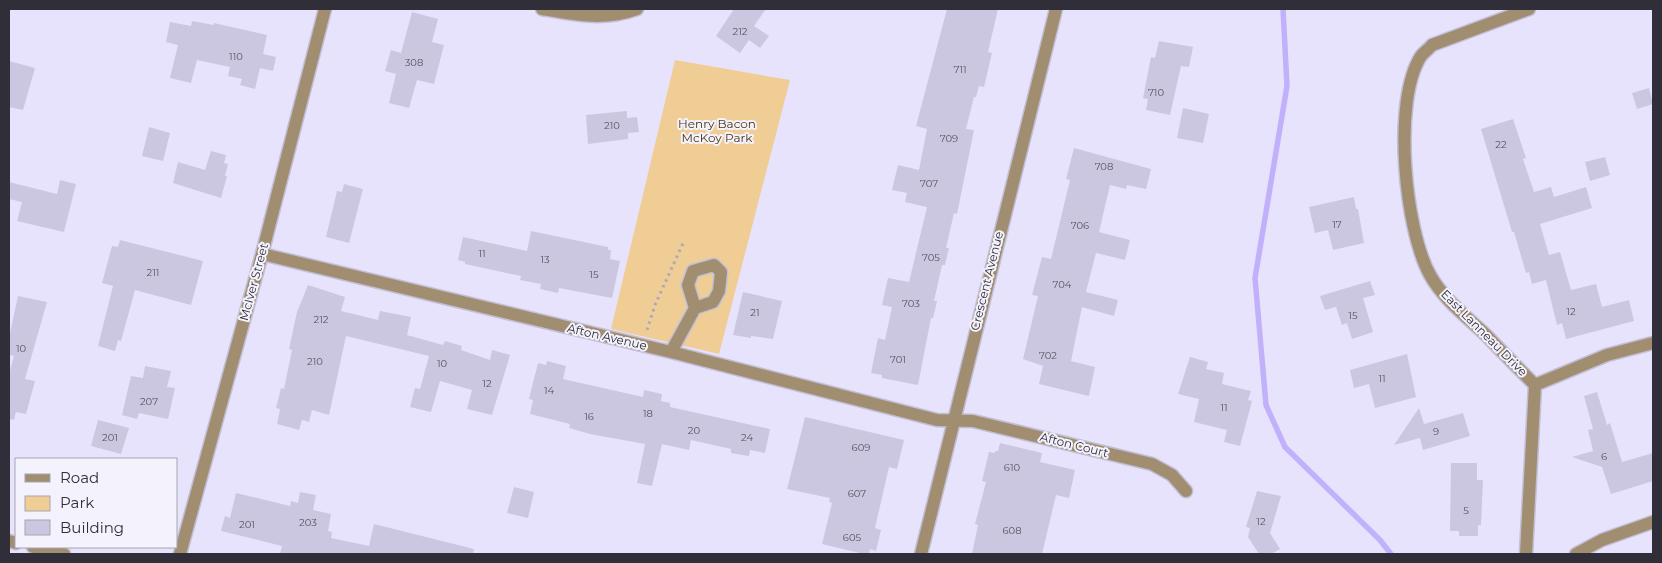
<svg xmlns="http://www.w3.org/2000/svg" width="1662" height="563" viewBox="0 0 1662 563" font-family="Montserrat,sans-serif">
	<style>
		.green { fill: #f0cd95 }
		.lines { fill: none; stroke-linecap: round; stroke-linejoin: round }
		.stream { stroke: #c1b1fb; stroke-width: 5.5 }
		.building { fill: #ccc7e1 }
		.minor-casing { stroke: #c2bfd6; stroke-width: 15 }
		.path { stroke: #aba8bc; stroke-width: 3; stroke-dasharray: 2.5 4; stroke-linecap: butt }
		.minor { stroke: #a18e71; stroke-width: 12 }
		.labels { text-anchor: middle; stroke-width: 4; stroke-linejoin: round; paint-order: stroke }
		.number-label { font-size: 10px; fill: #575462 }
		.park-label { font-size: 12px; fill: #473414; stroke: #f4f2fd }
		.street-label { font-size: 12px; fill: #302e38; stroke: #f4f2fd }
	</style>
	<rect width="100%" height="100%" fill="#e7e3fd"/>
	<path class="green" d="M 675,60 L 790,80 L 719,354 L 611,329 Z"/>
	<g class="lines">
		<path class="stream" d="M 1283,9 L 1287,86 L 1255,278 L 1266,405 L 1285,447 L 1380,540 L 1391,554"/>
	</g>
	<path class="building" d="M 734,9 L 766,9 L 754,26 L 769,36 L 760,48 L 749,40 L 740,53 L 716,36 Z
		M 947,9 L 998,9 L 988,52 L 992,53 L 984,87 L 979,86 L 976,97 L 974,97 L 966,129 L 974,130 L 957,214 L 954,213 L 946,248 L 949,248 L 945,265 L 942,265 L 934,301 L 937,301 L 933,318 L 931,318 L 918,385 L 882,378 L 882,375 L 871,373 L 878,338 L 885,340 L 892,307 L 882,305 L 888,278 L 909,282 L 927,207 L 905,202 L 907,193 L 892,190 L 898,165 L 919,170 L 927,129 L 916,126 Z
		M 412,12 L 438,19 L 432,42 L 444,45 L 434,84 L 417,80 L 409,108 L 389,103 L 396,74 L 385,71 L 391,50 L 401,53 Z
		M 192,21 L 214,25 L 214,23 L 267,35 L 263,54 L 276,57 L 273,71 L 260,68 L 255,89 L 240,85 L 242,79 L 228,76 L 230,67 L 197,60 L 191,83 L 170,78 L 178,45 L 166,42 L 170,22 L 191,26 Z
		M 1159,41 L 1193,47 L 1189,67 L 1181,66 L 1170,115 L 1146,110 L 1148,99 L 1143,98 L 1151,57 L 1155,58 Z
		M 9,61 L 35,68 L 23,110 L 9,107 Z
		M 1649,88 L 1653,104 L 1637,109 L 1632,93 Z
		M 1183,108 L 1209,114 L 1203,143 L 1177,138 Z
		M 627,111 L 627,118 L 637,117 L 639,132 L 628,133 L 628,139 L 588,144 L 586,115 Z
		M 1513,119 L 1526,158 L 1523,159 L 1534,192 L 1551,187 L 1554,197 L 1586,187 L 1592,208 L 1540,224 L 1549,255 L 1560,252 L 1571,290 L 1596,284 L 1602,307 L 1629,300 L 1634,321 L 1566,339 L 1562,323 L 1557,325 L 1546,280 L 1532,284 L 1529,272 L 1526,273 L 1514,232 L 1512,232 L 1481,129 Z
		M 149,127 L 170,133 L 163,161 L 142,156 Z
		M 1074,148 L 1151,169 L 1146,189 L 1127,185 L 1126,189 L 1110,185 L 1099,232 L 1130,240 L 1125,260 L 1096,253 L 1086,292 L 1118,300 L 1114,316 L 1082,307 L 1071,361 L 1095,367 L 1089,396 L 1039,384 L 1043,366 L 1023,359 L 1038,296 L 1032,295 L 1042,257 L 1051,259 L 1070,180 L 1066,179 Z
		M 211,151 L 226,155 L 224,163 L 228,164 L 225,176 L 227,176 L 221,198 L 173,183 L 178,162 L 205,170 Z
		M 1605,157 L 1610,175 L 1590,181 L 1585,162 Z
		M 60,180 L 76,184 L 64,232 L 17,221 L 22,202 L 9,199 L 9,182 L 57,194 Z
		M 344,184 L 363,189 L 349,243 L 326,237 L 337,191 L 342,192 Z
		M 1354,197 L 1356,209 L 1358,209 L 1364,243 L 1333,250 L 1328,230 L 1315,233 L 1309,207 Z
		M 531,231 L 608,247 L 608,250 L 611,250 L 610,259 L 620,261 L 612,298 L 559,288 L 558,293 L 540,289 L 541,284 L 520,280 L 521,276 L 465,264 L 465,262 L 458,260 L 463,237 L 527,251 Z
		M 120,240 L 203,261 L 191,305 L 135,290 L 121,341 L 118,340 L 115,351 L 98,346 L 113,286 L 102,283 L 112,246 L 118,247 Z
		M 1370,281 L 1375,295 L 1363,298 L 1373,332 L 1352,339 L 1347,323 L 1342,325 L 1336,307 L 1342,305 L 1325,310 L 1320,296 Z
		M 308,285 L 345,297 L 341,311 L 378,320 L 380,311 L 411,317 L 407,335 L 443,345 L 445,341 L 462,346 L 461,350 L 490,360 L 492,350 L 510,355 L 492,415 L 467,409 L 472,390 L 440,381 L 431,412 L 410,407 L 415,388 L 420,389 L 429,356 L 346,336 L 329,415 L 312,410 L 309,422 L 302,420 L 299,430 L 277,424 L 280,409 L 276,408 L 281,388 L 284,389 L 292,350 L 289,349 L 297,312 Z
		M 743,292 L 782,301 L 773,339 L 751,336 L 751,338 L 733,335 Z
		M 18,296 L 47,302 L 25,379 L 35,381 L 26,414 L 16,412 L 14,420 L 9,419 L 9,374 L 14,356 L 9,355 L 9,338 Z
		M 1407,354 L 1416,397 L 1375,408 L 1369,384 L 1354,388 L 1350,370 Z
		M 1190,357 L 1208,362 L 1206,369 L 1224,373 L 1222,384 L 1251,391 L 1248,400 L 1252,401 L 1240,446 L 1224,442 L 1227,430 L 1194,422 L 1199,399 L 1178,394 Z
		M 547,361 L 566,366 L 563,379 L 643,397 L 644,390 L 662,394 L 661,401 L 670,403 L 670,407 L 770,429 L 765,453 L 750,450 L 749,456 L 731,453 L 731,449 L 691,440 L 689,450 L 662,444 L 652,486 L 637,483 L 645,444 L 590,434 L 569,428 L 570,424 L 530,414 L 533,400 L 529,399 L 538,363 L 546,365 Z
		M 145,366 L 171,371 L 167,387 L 175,388 L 168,419 L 139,413 L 137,419 L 122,415 L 131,376 L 143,378 Z
		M 1597,392 L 1607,425 L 1610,423 L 1622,462 L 1653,453 L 1653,481 L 1611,494 L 1602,467 L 1572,457 L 1593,451 L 1588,430 L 1593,429 L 1584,396 Z
		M 1419,408 L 1424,424 L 1463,413 L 1470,436 L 1423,450 L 1420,438 L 1394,445 Z
		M 805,417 L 904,440 L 897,469 L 889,467 L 875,528 L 881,530 L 876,551 L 870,549 L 869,554 L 864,554 L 822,544 L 832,503 L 829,502 L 830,498 L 787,489 Z
		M 98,420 L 129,428 L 121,454 L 91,446 Z
		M 1000,443 L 1042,453 L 1040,462 L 1075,470 L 1069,498 L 1056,495 L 1042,554 L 972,554 L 978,525 L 975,524 L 986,482 L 982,481 L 989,452 L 995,453 L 995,451 L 998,451 Z
		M 1451,463 L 1477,463 L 1477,480 L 1483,480 L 1481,525 L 1478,525 L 1478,536 L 1459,536 L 1459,531 L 1450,531 Z
		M 514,487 L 534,492 L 528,518 L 507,513 Z
		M 1257,491 L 1281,496 L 1270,533 L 1280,549 L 1271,554 L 1259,554 L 1248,537 L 1250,528 L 1246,527 Z
		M 300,492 L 316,495 L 313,510 L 331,514 L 328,531 L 332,532 L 331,538 L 369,546 L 374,524 L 474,549 L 473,554 L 280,554 L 282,546 L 221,531 L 225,516 L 230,518 L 236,493 L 290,506 L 291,501 L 298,503 Z"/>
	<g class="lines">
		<defs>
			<path id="minor" d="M 542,9 C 576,15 604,21 637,9
				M 262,254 L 671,352 L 937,420 L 973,421 L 1152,464 L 1172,475 L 1186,491
				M 671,352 L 695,308 L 713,302 L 719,291 L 721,272 L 714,265 L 693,271 L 688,285 L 695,308
				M 1535,385 L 1607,355 L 1653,343
				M 9,541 L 16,543
				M 33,547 L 64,554
				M 180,554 L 262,254 L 325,9
				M 921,554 L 1056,9
				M 1526,554 L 1535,385 C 1519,369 1503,353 1487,336 C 1467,317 1444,300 1430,275 C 1405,230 1392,101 1421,56 C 1424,52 1429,49 1432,45 L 1529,9
				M 1576,554 L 1602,540 L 1653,522"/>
		</defs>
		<use href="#minor" class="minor-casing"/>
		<path class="path" d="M 647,330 L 655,305 L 684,241"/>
		<use href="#minor" class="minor"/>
	</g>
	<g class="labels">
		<g class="number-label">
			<text x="740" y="35">212</text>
			<text x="236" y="60">110</text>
			<text x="414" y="66">308</text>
			<text x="960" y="73">711</text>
			<text x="1156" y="96">710</text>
			<text x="612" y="129">210</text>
			<text x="949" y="142">709</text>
			<text x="1501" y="148">22</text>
			<text x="1104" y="170">708</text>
			<text x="929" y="187">707</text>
			<text x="1337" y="228">17</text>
			<text x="1080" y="229">706</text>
			<text x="482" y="257">11</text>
			<text x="931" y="261">705</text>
			<text x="545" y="263">13</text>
			<text x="153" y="276">211</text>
			<text x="594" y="278">15</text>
			<text x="1062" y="288">704</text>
			<text x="911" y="307">703</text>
			<text x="1571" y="315">12</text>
			<text x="755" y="316">21</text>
			<text x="1353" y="319">15</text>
			<text x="321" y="323">212</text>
			<text x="21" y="352">10</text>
			<text x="1048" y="359">702</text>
			<text x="898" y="363">701</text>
			<text x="315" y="365">210</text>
			<text x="442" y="367">10</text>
			<text x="1382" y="382">11</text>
			<text x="487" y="387">12</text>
			<text x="549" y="394">14</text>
			<text x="149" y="405">207</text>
			<text x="1224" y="411">11</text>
			<text x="648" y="417">18</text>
			<text x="589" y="420">16</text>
			<text x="694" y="434">20</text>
			<text x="1436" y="435">9</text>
			<text x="110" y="441">201</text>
			<text x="747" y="441">24</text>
			<text x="861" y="451">609</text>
			<text x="1604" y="460">6</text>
			<text x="1012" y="471">610</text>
			<text x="857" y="497">607</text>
			<text x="1466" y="514">5</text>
			<text x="1261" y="525">12</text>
			<text x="308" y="526">203</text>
			<text x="247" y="528">201</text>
			<text x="1012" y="534">608</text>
			<text x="852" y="541">605</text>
		</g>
		<g class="park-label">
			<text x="717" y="128">Henry Bacon<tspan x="717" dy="14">McKoy Park</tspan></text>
		</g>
		<g class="street-label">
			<text transform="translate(987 281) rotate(-76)" y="4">Crescent Avenue</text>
			<text transform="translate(254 282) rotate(-75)" y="4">McIver Street</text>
			<text transform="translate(1484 333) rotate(45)" y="4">East Lanneau Drive</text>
			<text transform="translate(607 337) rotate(13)" y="4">Afton Avenue</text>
			<text transform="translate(1074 445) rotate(14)" y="4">Afton Court</text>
		</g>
	</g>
	<rect width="1662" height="563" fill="none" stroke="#302e38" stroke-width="20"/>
	<rect x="15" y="458" width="162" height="90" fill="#f4f2fd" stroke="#a6a4ae"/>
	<rect x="25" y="474" width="25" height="8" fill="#a18e71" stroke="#a6a4ae"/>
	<text x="60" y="483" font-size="15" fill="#302e38">Road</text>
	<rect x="25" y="496" width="25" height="15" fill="#f0cd95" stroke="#a6a4ae"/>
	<text x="60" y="508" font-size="15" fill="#302e38">Park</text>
	<rect x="25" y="520" width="25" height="15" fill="#ccc7e1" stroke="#a6a4ae"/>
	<text x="60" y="533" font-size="15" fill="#302e38">Building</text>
</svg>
